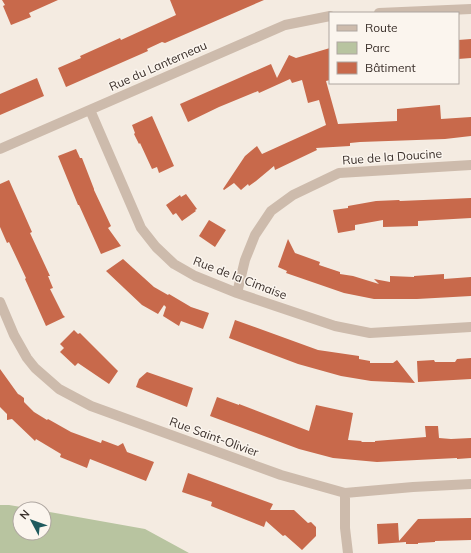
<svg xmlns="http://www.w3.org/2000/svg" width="471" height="553" viewBox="0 0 471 553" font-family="Mulish,sans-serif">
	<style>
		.green { fill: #b8c4a0 }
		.building { fill: #c8694b }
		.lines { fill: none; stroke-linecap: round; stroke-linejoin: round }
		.minor { stroke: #cdbbac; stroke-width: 10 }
		.labels { text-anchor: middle; stroke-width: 3; stroke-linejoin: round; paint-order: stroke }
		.street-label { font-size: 12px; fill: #3b302b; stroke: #fbf5ee }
	</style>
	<rect width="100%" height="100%" fill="#f4ebe1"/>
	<path class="green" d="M 0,505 L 9,505 L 33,509 L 20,509 L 20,533 L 44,533 L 44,511 L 145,529 L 189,553 L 0,553 Z"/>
	<path class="building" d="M 2,0 L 58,0 L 29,13 L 31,17 L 11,25 L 3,6 L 5,5 Z
		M 170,0 L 264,0 L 165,43 L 162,42 L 147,49 L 148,51 L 66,87 L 58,68 L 81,58 L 80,56 L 120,38 L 121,40 L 176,15 Z
		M 471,39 L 471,58 L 458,59 L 458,40 Z
		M 330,48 L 330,80 L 326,81 L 338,124 L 397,121 L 397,109 L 440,105 L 441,119 L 471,117 L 471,136 L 445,139 L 360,142 L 350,143 L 350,146 L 316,148 L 317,150 L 275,170 L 274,166 L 256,181 L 249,186 L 248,184 L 241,190 L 234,183 L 224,190 L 223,189 L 245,156 L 257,146 L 262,154 L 326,125 L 319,100 L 308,103 L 302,80 L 292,83 L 290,79 L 259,93 L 258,91 L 219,107 L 188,122 L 180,104 L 271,64 L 277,78 L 289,55 L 296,58 Z
		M 37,78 L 44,96 L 0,115 L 0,94 Z
		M 152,116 L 174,166 L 159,173 L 157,167 L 152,169 L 140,143 L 139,144 L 134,134 L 135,133 L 132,125 Z
		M 76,149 L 80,158 L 82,158 L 94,189 L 94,190 L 111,226 L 108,228 L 121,246 L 101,254 L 79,205 L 78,205 L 58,156 Z
		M 9,180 L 32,232 L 30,233 L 50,276 L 48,276 L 53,288 L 50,289 L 63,315 L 65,317 L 46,326 L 25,279 L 26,278 L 9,242 L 7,243 L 0,227 L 0,184 Z
		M 186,194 L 197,209 L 195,210 L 196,211 L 182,221 L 176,213 L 173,215 L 166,205 L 180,195 L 181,197 Z
		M 471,198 L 471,218 L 418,221 L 418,226 L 383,227 L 383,220 L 355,225 L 355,230 L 338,233 L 333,210 L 348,208 L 348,206 L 376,201 L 399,200 L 400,201 Z
		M 209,220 L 226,230 L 215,247 L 199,236 Z
		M 288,239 L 295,253 L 320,262 L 319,265 L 340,272 L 340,274 L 353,276 L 379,284 L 374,279 L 390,282 L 390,276 L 414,277 L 414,276 L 444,274 L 444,279 L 471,277 L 471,296 L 417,299 L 374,299 L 344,293 L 286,273 L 287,271 L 278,267 Z
		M 123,259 L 154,287 L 168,295 L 169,294 L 191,307 L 209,313 L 203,329 L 181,321 L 179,326 L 163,316 L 166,307 L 164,305 L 158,314 L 142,305 L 106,271 Z
		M 235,320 L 318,350 L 359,356 L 359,359 L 370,361 L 370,363 L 393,363 L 397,360 L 415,383 L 371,381 L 341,376 L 298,364 L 229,338 Z
		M 74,330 L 78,334 L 80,333 L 118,371 L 109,384 L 78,363 L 75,366 L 60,352 L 64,348 L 60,344 Z
		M 471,358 L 471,379 L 418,382 L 417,361 L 434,360 L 435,362 L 455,362 L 457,359 Z
		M 0,369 L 18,394 L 20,395 L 24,398 L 24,402 L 34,412 L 47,420 L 48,419 L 71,432 L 101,443 L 102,440 L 118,446 L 123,443 L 127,452 L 154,462 L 146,481 L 90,459 L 87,468 L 60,457 L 61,454 L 36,439 L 35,441 L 12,419 L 7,420 L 7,414 L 0,407 Z
		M 147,372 L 193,388 L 187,407 L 136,387 L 139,379 Z
		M 217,397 L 239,405 L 239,404 L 309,431 L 316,405 L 353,413 L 348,440 L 362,441 L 361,442 L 375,442 L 375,441 L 426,437 L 425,426 L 438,426 L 439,438 L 451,439 L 471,438 L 471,458 L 457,459 L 457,458 L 377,462 L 333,458 L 299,449 L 210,416 Z
		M 188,473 L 273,504 L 270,510 L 294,510 L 308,523 L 311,522 L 316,527 L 316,536 L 302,550 L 285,535 L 283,536 L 266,521 L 264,527 L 211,506 L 212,502 L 182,492 Z
		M 471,518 L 471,540 L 435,541 L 435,542 L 418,543 L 418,544 L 406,544 L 406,542 L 378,544 L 377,524 L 398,523 L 399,541 L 418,519 Z"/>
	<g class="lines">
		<path class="minor" d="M 379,13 L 471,9
			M 90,110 L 141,228 L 156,247 L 174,264 L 195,276 L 237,293 L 335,326 L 370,333 L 471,327
			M 0,149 L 285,25 L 330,16
			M 237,293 L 245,260 L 255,235 L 271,211 L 293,195 L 339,173 L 471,165
			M 0,302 L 14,335 L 27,358 L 35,368 L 59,389 L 91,406 L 281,475 L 345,493 L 413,487 L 471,484
			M 345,493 L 345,528 L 348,553"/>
	</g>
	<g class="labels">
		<g class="street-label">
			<text transform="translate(158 66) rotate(-24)" y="4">Rue du Lanterneau</text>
			<text transform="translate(392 157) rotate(-4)" y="4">Rue de la Doucine</text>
			<text transform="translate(240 278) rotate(21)" y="4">Rue de la Cimaise</text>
			<text transform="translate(214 437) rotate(20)" y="4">Rue Saint-Olivier</text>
		</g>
	</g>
	<rect x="329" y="12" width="130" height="72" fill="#fbf5ee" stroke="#aea6a0"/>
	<rect x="337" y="25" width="20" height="6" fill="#cdbbac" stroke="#aea6a0"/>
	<text x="365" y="32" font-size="12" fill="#3b302b">Route</text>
	<rect x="337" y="42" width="20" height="12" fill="#b8c4a0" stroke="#aea6a0"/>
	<text x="365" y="52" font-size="12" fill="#3b302b">Parc</text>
	<rect x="337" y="62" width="20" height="12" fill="#c8694b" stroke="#aea6a0"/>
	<text x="365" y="72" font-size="12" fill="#3b302b">Bâtiment</text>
	<g transform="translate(32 521) rotate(311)"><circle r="19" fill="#fbf5ee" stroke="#aea6a0"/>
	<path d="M0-3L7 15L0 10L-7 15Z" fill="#1f5a5e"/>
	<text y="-6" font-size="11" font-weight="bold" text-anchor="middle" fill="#3b302b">N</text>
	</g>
</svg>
